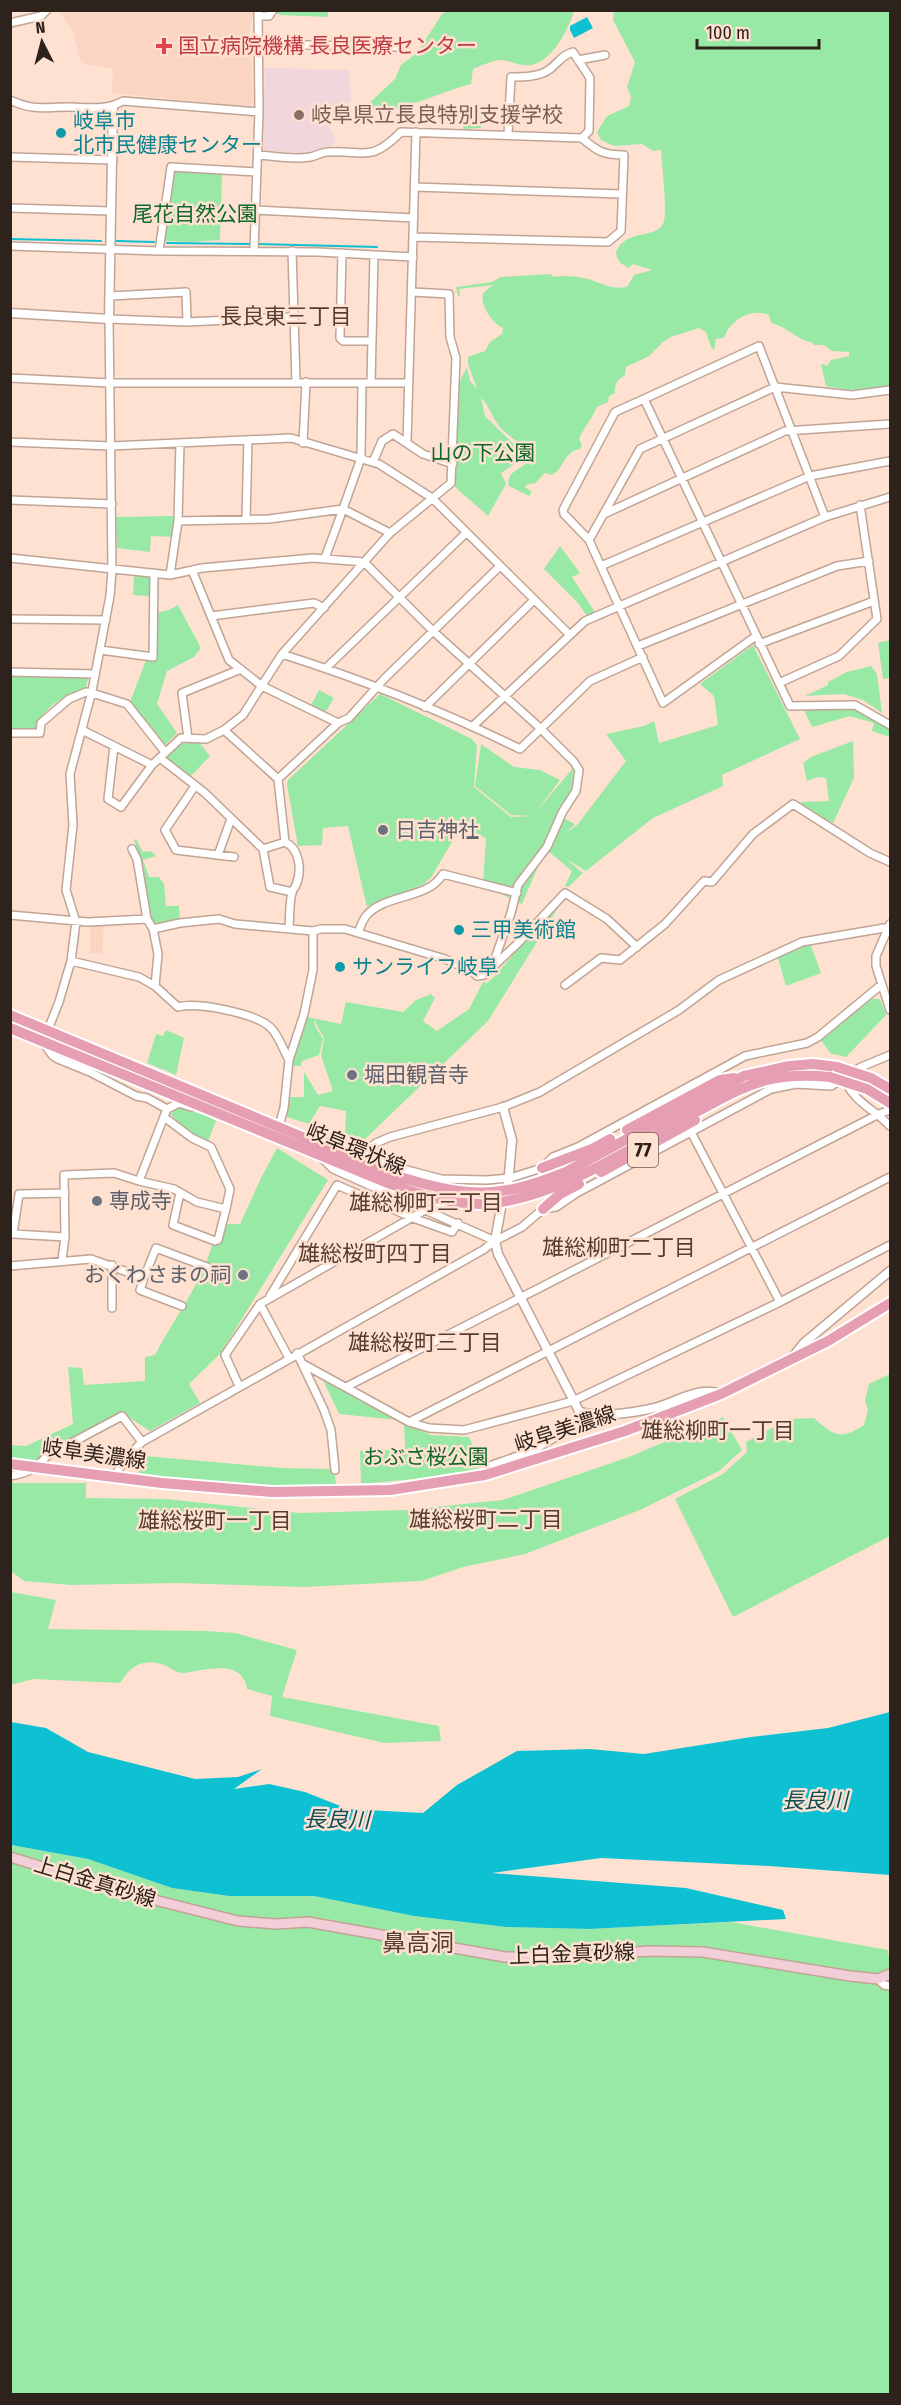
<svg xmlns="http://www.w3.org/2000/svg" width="901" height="2405" viewBox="0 0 901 2405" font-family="'Fira Sans Condensed','Noto Sans JP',sans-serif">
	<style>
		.built { fill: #fad5c2 }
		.education { fill: #f1d6dc }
		.green { fill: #99e9a6 }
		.water { fill: #0dc1d3 }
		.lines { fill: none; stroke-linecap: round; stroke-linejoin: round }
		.stream { stroke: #0dc1d3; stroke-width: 2 }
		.minor-casing { stroke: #c0a495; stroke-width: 10 }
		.tertiary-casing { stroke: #c0a495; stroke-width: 11 }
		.secondary-casing { stroke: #c0a495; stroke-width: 12 }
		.primary-casing { stroke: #fff; stroke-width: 14 }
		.minor { stroke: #fff; stroke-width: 7 }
		.tertiary { stroke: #fff; stroke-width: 8 }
		.secondary { stroke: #f2ced8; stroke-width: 9 }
		.primary { stroke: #e69eb2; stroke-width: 10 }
		.primary-bridge-casing { stroke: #fff; stroke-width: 14; stroke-linecap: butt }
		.primary-bridge { stroke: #e69eb2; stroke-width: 10 }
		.health-dot { fill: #e0444e; stroke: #ffe1d1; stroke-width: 2 }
		.education-dot { fill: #8d6e63; stroke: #ffe1d1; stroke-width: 2 }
		.culture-dot { fill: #0f9aa8; stroke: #ffe1d1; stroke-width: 2 }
		.worship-dot { fill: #6b7280; stroke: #ffe1d1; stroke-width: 2 }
		.labels { text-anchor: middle; stroke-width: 5; stroke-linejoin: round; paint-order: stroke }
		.shield { fill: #ffe1d1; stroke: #6c5b52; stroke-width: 1.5 }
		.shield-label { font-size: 20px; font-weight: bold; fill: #2d221c }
		.health-label { font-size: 21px; fill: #be3a42; stroke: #ffe1d1; text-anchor: start }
		.education-label { font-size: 21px; fill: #785e54; stroke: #ffe1d1; text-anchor: start }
		.culture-label { font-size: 21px; fill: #0d838f; stroke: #ffe1d1; text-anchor: start }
		.park-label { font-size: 21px; fill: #0d692c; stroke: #ffe1d1 }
		.worship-label { font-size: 21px; fill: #5b616d; stroke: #ffe1d1; text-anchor: start }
		.street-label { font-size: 21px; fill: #2d221c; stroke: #ffe1d1 }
		.neighbourhood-label { font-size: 22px; fill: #553e31; stroke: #ffe1d1 }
		.water-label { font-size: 22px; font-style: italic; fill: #0e4f57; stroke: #ffe1d1 }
		.quarter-label { font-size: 24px; fill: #553e31; stroke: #ffe1d1 }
	</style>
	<rect width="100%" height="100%" fill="#ffe1d1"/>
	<path class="built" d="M 59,11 L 255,11 L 250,26 L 253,103 L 249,107 L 112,93 L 113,69 L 81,63 L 72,30 Z
		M 90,923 L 104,923 L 102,954 L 90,953 Z"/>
	<path class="education" d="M 265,68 L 349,70 L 351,101 L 341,106 L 327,123 L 336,139 L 331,147 L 317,152 L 302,153 L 263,150 Z"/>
	<path class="green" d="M 279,10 L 328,11 L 328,17 L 280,15 L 276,13 Z
		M 447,11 L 574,11 C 568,31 549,69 523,65 C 515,64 508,60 500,60 C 494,60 480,66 473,69 L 471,84 C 448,89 381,121 364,109 L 366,106 L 395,79 L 401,65 L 417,53 L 442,14 Z
		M 614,11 L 890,11 L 890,386 L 849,390 L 826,386 L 821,365 L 823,364 L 827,366 L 831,360 L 849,356 L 849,352 L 832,351 L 824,345 L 814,345 L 811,342 C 799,341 786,326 771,323 L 769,315 C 750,307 729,322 724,338 L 716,339 L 714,350 L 711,347 L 706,332 L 699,328 L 671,337 L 663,342 L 649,356 L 626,367 L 625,375 C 618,379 614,385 615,393 L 609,396 L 608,402 L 597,407 C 592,419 584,427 579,439 L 582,445 L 580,449 C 563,452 564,469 552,475 L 545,473 L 535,483 L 526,485 L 525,487 L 532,492 L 529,496 L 509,486 L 508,481 L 511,474 L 528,462 L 532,451 C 520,443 505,435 497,423 C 491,415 489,405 481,398 L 485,416 L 526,456 L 501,473 L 506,484 L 488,516 L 455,487 L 460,381 L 467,367 L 470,381 L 477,389 L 468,364 L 468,357 L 485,351 L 490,342 L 502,334 L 503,328 C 491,322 480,305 483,293 L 493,285 L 459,289 L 460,296 L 458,296 L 456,287 L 492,282 L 501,277 L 551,274 L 553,277 C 564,275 576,276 588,279 C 602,283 611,290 627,287 L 634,275 L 652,270 L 633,264 L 629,268 C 621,264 617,261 616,252 C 625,229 655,239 663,224 C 668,214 662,166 661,150 L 653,151 L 642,144 L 614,146 L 601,140 L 597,132 L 607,116 L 629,106 L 631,97 L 627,87 L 635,62 L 613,20 Z
		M 464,105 L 480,108 L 481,128 L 463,129 Z
		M 174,171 L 222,173 L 220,240 L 192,242 L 165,241 Z
		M 175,516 L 173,537 L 151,536 L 150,552 L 117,548 L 116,517 Z
		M 560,546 L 580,573 L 572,577 L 595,612 L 587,616 L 578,603 L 544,569 Z
		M 134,576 L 149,577 L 149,596 L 133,595 Z
		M 178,605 L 201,648 L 194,657 L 167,671 L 157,704 L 177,733 L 166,744 L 162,744 L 130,702 L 146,660 L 157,660 L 157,613 L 169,610 Z
		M 890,640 L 890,678 L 883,679 L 878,643 Z
		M 753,645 L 800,739 L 722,775 L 723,786 L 653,818 L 586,871 L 566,859 L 583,873 L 568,887 L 565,886 L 572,871 L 548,851 L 563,818 L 575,824 L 567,832 L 577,825 L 626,761 L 606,734 L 644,726 L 654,721 L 659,743 L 718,725 L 714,696 L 700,684 Z
		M 871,666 L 877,674 L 882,713 L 863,700 L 844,694 L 805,696 L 828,685 L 828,682 L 847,672 Z
		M 10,676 L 88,677 L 86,688 C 65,695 44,706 36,728 L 11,729 Z
		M 319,690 L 334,698 L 325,713 L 311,705 Z
		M 380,694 L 472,739 L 477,745 L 474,787 L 511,817 L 533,816 L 511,815 L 475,786 L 481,744 L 514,767 L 540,770 L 560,780 L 536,812 L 574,767 L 571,790 L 522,904 L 483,885 L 486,838 L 460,828 L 432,876 L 424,884 L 367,907 L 348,826 L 323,828 L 322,845 L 298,846 L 287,785 L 288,780 Z
		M 836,707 L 853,708 L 890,729 L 890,737 L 872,731 L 874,723 L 850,716 L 812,727 L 804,710 Z
		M 853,741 L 854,778 L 833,823 L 803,808 L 801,802 L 829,801 L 826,778 L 818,777 L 807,781 L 803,763 L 811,757 Z
		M 199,742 L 210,756 L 191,776 L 167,758 L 167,754 L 179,744 Z
		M 136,839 L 143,852 L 151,851 L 156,856 L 143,860 L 149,877 L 159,877 L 164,884 L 166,906 L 179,906 L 180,920 L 154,924 L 150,918 L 140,858 L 134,840 Z
		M 559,902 L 561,903 L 488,1021 L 362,1142 L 345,1135 L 346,1111 L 320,1106 L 309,1124 L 287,1117 L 288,1097 L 304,1097 L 304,1072 L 318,1095 L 333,1091 L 321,1056 L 324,1038 L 316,1024 L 315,1019 L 314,1024 L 323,1039 L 319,1055 L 302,1061 L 301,1066 L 291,1066 L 307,1017 L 341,1024 L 346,1002 L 403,1012 L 416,1000 L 431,994 L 435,998 L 423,1021 L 437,1031 L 469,1009 L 483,982 L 487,983 L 494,977 Z
		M 810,943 L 821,973 L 786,986 L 777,955 Z
		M 872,999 L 880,999 L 886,1015 L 846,1057 L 830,1053 L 821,1040 Z
		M 166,1030 L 184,1038 L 176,1075 L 147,1063 L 156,1034 L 163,1036 Z
		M 175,1107 L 205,1115 L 216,1121 L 208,1141 L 193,1135 L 171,1115 Z
		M 277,1148 L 328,1180 L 220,1354 L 189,1384 L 200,1403 L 150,1431 L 122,1413 L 33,1461 L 11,1459 L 10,1445 L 26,1446 L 73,1424 L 68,1367 L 82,1368 L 84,1385 L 145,1381 L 145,1357 L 155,1355 C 174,1318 201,1285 212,1245 L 219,1243 L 224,1224 L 240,1224 L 261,1178 Z
		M 890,1374 L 890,1536 L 733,1617 L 675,1499 L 723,1474 L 747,1452 L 746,1442 L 788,1419 L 814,1418 C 833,1435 840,1441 864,1425 L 868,1410 L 865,1400 L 869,1384 Z
		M 323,1380 L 398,1420 L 339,1414 Z
		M 723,1417 L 742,1450 L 719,1471 L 640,1510 L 525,1554 L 463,1567 L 422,1581 L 305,1587 L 176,1583 L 71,1585 L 24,1581 L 11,1571 L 11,1483 L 86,1483 L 86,1498 L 166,1499 L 300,1513 L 405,1510 L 503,1500 L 629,1457 Z
		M 404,1424 L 431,1435 L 469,1437 L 482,1467 L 456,1475 L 361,1484 L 360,1451 L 405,1449 Z
		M 145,1456 L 282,1468 L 334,1469 L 336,1484 L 283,1486 L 220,1484 L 138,1474 Z
		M 11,1592 L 56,1600 L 48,1629 L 206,1631 L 235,1633 L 297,1650 L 282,1697 L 439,1726 L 441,1741 L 384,1743 L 270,1716 L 272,1696 L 247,1689 C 243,1658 204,1670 184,1673 C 175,1673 169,1666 161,1664 C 141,1658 130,1667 120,1683 L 33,1679 L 11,1685 Z
		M 10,1845 L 88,1859 L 172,1888 L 229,1896 L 314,1896 L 414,1916 L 506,1927 L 589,1929 L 731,1922 L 888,1950 L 890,1964 L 890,2394 L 11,2394 Z"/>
	<path class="water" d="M 587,17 L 593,28 L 574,38 L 570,30 L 570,26 Z
		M 890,1712 L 890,1875 L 769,1866 L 601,1858 L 492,1873 L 686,1888 L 783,1910 L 786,1919 L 589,1929 L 506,1927 L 414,1916 L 314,1896 L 229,1896 L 172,1888 L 88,1859 L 11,1845 L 11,1722 L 46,1728 L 88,1752 L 195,1779 L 238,1777 L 262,1769 L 234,1789 L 269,1784 L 305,1792 L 348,1809 L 423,1813 L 457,1785 L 517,1751 L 590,1749 L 644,1754 L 751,1737 L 828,1728 Z"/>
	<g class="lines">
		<path class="stream" d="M 10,239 L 101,241
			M 116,241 L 154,242
			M 167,243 L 251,244
			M 257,244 L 377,247"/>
		<defs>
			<path id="minor" d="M 259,16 L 269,16 L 273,10
				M 10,23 L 41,16 L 47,10
				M 259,44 L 401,47
				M 578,60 L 605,55
				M 10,100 C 33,111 44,107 67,107 C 86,107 105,111 123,101 L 259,112
				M 508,135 L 511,77 C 523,77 540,77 550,69 C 559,62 562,55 573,52 L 590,78 L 589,131 L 582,138
				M 258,155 C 274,156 293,160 310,157 C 316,156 322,152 328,152 C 365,150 370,163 401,132 L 582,138 C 597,151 603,155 624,155 L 621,231 L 608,242 L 414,237
				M 10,157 L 113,160
				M 415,187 L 622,194
				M 10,208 L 111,211
				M 255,210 L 414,218
				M 10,246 L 159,251 L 318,252 L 413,257
				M 159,251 L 171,167 L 257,172
				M 254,251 L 259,112 L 258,10
				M 292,251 L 296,382
				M 342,253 L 340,338 L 343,341 L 372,341
				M 110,296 L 186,292 L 187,322
				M 10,378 L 110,383 L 409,383
				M 371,383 L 374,255
				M 10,442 L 111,446 L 291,438 L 379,464 L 432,498 L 570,635
				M 407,442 L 416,132
				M 303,443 L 306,382
				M 373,462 L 382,441 L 393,434 L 423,454 L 453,464
				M 10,500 L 112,504
				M 604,514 L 785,431 L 890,424
				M 825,517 L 759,346 L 644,399 L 790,706 L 855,705 L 890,725
				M 246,519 L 248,440
				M 178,521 L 180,443
				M 589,540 L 564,514 L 563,510 L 615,412 L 644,399
				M 10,558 L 170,575 L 202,568 L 313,558 L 364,562 L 434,632 L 540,728 L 574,762 L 579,770 L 576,791 L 563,811 L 547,847 L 518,885 L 511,913 L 492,967
				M 325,558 L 343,509 L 390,533
				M 601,566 L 810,476 L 890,461
				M 192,570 L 229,660 L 262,686 L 338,723
				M 170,575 L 178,521 L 269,519 L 343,509 L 361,458 L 362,383
				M 211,616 L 314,603 L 324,608
				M 10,619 L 106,620
				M 756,636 L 663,703 L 589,540 L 640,449 L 775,387 L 852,395 L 890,390
				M 759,644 L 874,601
				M 638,646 L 837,566 L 869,561
				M 100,650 L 153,657 L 154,573
				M 282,654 C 363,680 443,711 520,749 L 590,681 L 643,657
				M 326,668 L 466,533
				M 10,672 L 95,674
				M 779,683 L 839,656 L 877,619 L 860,505
				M 425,707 L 534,600
				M 473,726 L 585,621 L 825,517 L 890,497
				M 82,730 L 152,765
				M 224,730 L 278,779 L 285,842
				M 10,733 L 40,733 L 41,723 L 69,699 L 86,692 L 92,693 L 127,704 L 165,752
				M 188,738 L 182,693 L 241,669
				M 114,746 L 108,799 L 121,807 L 152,765 L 181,738 L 206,739 L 224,730 L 243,715 L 282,654 L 390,533 L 451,483 L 456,358 L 450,337 L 449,294 L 412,292
				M 160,758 L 205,793 L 263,849 L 270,887 L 292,892
				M 278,779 L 338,723 L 349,718 L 385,678 L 499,567
				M 195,786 L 165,830 L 176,850 L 234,857
				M 132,849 L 137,859 L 147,919 L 153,929 L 158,954 L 155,986
				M 263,849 L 285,842 C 300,849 302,871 296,885 C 294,890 293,888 292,893 C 289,904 290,917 289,928
				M 218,855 L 231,819
				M 10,915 L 88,922 L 147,919
				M 890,924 L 876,956 L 876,966 L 890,1010
				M 153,929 L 180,923 L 219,919 L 235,924 L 313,931 L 321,929 L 345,929 L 445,959 L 472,971 L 477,976 L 484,975 L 516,945 L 565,893 L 607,919 L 637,947
				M 358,933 C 360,928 362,921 366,916 C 385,893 428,900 443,874 L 517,893
				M 71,961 L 139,977 L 155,986 L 178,1007 C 198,1002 254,1013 270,1027 C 278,1034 283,1049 289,1060
				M 565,985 L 601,958 L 620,960 L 665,924 L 704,881 L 712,882 L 753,834 L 793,804 L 870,853 L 890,862
				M 846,1083 C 857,1104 874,1109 890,1126
				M 167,1109 L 179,1103 L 191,1107
				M 164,1117 L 192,1138 L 211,1147 L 230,1189 L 226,1209
				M 279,1126 L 284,1108 L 289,1060 L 304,1014 L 313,970 L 313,931
				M 691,1132 L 780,1302
				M 323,1143 L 341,1144 L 407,1170 L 441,1179 L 487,1180 L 510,1178 L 542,1168 L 553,1157 L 578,1147 L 745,1056 L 807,1043 L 818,1037 L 881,985
				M 365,1152 L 376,1143 L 390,1137 L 503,1107 L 540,1092 L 679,1010 L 719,980 L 802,942 L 890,927
				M 322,1158 L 333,1169 L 495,1241
				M 139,1181 L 174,1189 L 197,1202 L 226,1209 L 218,1240 L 215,1241 L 173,1225 L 180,1193
				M 65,1193 L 19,1194 L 13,1234 L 65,1237
				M 62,1260 L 65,1237 L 64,1175 L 114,1173 L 139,1181 L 167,1109 L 147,1098 L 136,1096 L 90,1072 L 58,1059 L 52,1055 L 43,1042 L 59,1002 L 71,961 L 76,922 L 66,890 L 73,825 L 70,774 L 92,691 L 110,596 L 112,570 L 109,319 L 187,322 L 293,317
				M 112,1265 L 112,1308
				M 10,1266 L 91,1259 L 144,1278 L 140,1290 L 182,1306
				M 144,1278 L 156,1248 L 207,1267
				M 270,1296 L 337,1185 L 413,1218 L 452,1232 L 458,1223
				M 260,1304 L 289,1358
				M 297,1353 L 324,1410 L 331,1430 L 335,1470
				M 303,1364 L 409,1422 L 429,1428 L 464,1430 L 573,1401 L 780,1302 L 890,1245
				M 239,1386 L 225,1355 L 260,1304 L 427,1209
				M 346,1387 L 879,1114 L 890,1110
				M 409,1422 L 890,1177
				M 486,1473 L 492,1465 L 532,1451 L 576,1425 L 579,1411
				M 10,1476 C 27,1474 36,1468 47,1456 L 122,1416 L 142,1442
				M 114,1477 L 126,1458 L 142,1442 L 483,1250 L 495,1241 L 522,1227 L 543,1209 L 556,1207 L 575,1194 L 771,1089 L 796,1084 L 831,1086 L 861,1067 L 890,1055
				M 878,1979 L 884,1985 L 890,1986"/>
			<path id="tertiary" d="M 10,313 L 109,319 L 113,107
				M 503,1107 L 512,1140 L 508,1185
				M 501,1208 L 495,1241 L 498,1254 L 579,1411 C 596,1419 639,1412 658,1407 C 678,1401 700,1386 721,1394
				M 792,1358 L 804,1343 L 890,1271"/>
			<path id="secondary" d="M 10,1857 L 135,1895 L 238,1921 L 276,1924 L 308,1922 L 505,1957 L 563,1958 L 648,1951 L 703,1952 L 850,1976 L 878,1979 L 890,1974"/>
			<path id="primary" d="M 10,1015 L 391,1174 C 463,1197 495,1201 566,1172 L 744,1076 L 789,1066 L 813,1064 L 837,1067
				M 10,1028 L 388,1183 C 418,1194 448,1204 481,1204 C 552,1202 638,1144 700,1110 C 721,1099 743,1086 767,1080 C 788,1075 808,1075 830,1077
				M 627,1130 L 720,1080 L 734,1078
				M 542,1168 L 592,1149 L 610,1139
				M 601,1172 L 695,1120
				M 543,1209 L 560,1194 L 579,1184
				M 10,1464 L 162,1483 L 272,1492 L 390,1490 L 485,1475 L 625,1431 L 721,1394 L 828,1341 L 890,1303"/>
		</defs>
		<use href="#minor" class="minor-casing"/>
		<use href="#tertiary" class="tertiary-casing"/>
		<use href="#secondary" class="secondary-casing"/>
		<use href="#primary" class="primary-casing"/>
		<use href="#minor" class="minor"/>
		<use href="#tertiary" class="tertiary"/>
		<use href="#secondary" class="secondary"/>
		<use href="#primary" class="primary"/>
		<defs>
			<path id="primary-bridge" d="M 837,1067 L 871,1078 L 890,1089
				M 830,1077 L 867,1089 L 890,1103"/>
		</defs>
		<use href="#primary-bridge" class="primary-bridge-casing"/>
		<use href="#primary-bridge" class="primary-bridge"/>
	</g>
	<path class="health-dot" d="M161 37h6v6h6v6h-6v6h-6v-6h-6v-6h6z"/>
	<circle class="education-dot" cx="299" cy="115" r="6"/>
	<g class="culture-dot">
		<circle cx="61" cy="133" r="6"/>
		<circle cx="459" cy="930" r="6"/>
		<circle cx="340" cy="967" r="6"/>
	</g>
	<g class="worship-dot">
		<circle cx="383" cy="830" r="6"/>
		<circle cx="352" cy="1075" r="6"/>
		<circle cx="97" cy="1201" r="6"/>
		<circle cx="243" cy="1275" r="6"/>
	</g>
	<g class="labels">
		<rect class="shield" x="628" y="1133" width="30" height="34" rx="4.5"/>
		<g class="shield-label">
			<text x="643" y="1157">77</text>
		</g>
		<g class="health-label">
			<text x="178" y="53">国立病院機構 長良医療センター</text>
		</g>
		<g class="education-label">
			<text x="311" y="122">岐阜県立長良特別支援学校</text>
		</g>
		<g class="culture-label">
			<text x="73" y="128">岐阜市<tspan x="73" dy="24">北市民健康センター</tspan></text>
			<text x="471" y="937">三甲美術館</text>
			<text x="352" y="974">サンライフ岐阜</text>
		</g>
		<g class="park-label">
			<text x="195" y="221">尾花自然公園</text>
			<text x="483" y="460">山の下公園</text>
			<text x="426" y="1464">おぶさ桜公園</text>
		</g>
		<g class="worship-label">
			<text x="395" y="837">日吉神社</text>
			<text x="364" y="1082">堀田観音寺</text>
			<text x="109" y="1208">専成寺</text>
			<text x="231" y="1282" text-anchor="end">おくわさまの祠</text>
		</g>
		<g class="street-label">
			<text transform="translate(356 1149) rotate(22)" y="7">岐阜環状線</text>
			<text transform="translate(565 1429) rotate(-18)" y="7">岐阜美濃線</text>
			<text transform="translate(94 1454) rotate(8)" y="7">岐阜美濃線</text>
			<text transform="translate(95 1882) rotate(17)" y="7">上白金真砂線</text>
			<text transform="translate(572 1954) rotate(-2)" y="7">上白金真砂線</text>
		</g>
		<g class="neighbourhood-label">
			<text x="286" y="324">長良東三丁目</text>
			<text x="426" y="1210">雄総柳町三丁目</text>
			<text x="619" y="1255">雄総柳町二丁目</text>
			<text x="375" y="1261">雄総桜町四丁目</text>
			<text x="425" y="1350">雄総桜町三丁目</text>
			<text x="718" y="1438">雄総柳町一丁目</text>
			<text x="486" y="1527">雄総桜町二丁目</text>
			<text x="215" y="1528">雄総桜町一丁目</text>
		</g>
		<g class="water-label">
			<text x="815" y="1808">長良川</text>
			<text transform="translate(337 1819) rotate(1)" y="8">長良川</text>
		</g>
		<g class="quarter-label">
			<text x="418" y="1951">鼻高洞</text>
		</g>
	</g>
	<rect width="901" height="2405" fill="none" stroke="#2d221c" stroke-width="24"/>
	<g transform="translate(42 42) rotate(354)" stroke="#ffe1d1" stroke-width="4.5" paint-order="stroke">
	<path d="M0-4.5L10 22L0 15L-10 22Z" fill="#2d221c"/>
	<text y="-9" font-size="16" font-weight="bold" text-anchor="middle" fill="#2d221c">N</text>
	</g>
	<path d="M697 39v9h122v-9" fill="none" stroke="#2d221c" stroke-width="3"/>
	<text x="706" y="39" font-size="18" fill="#2d221c" stroke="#ffe1d1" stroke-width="4.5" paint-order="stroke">100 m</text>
</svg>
